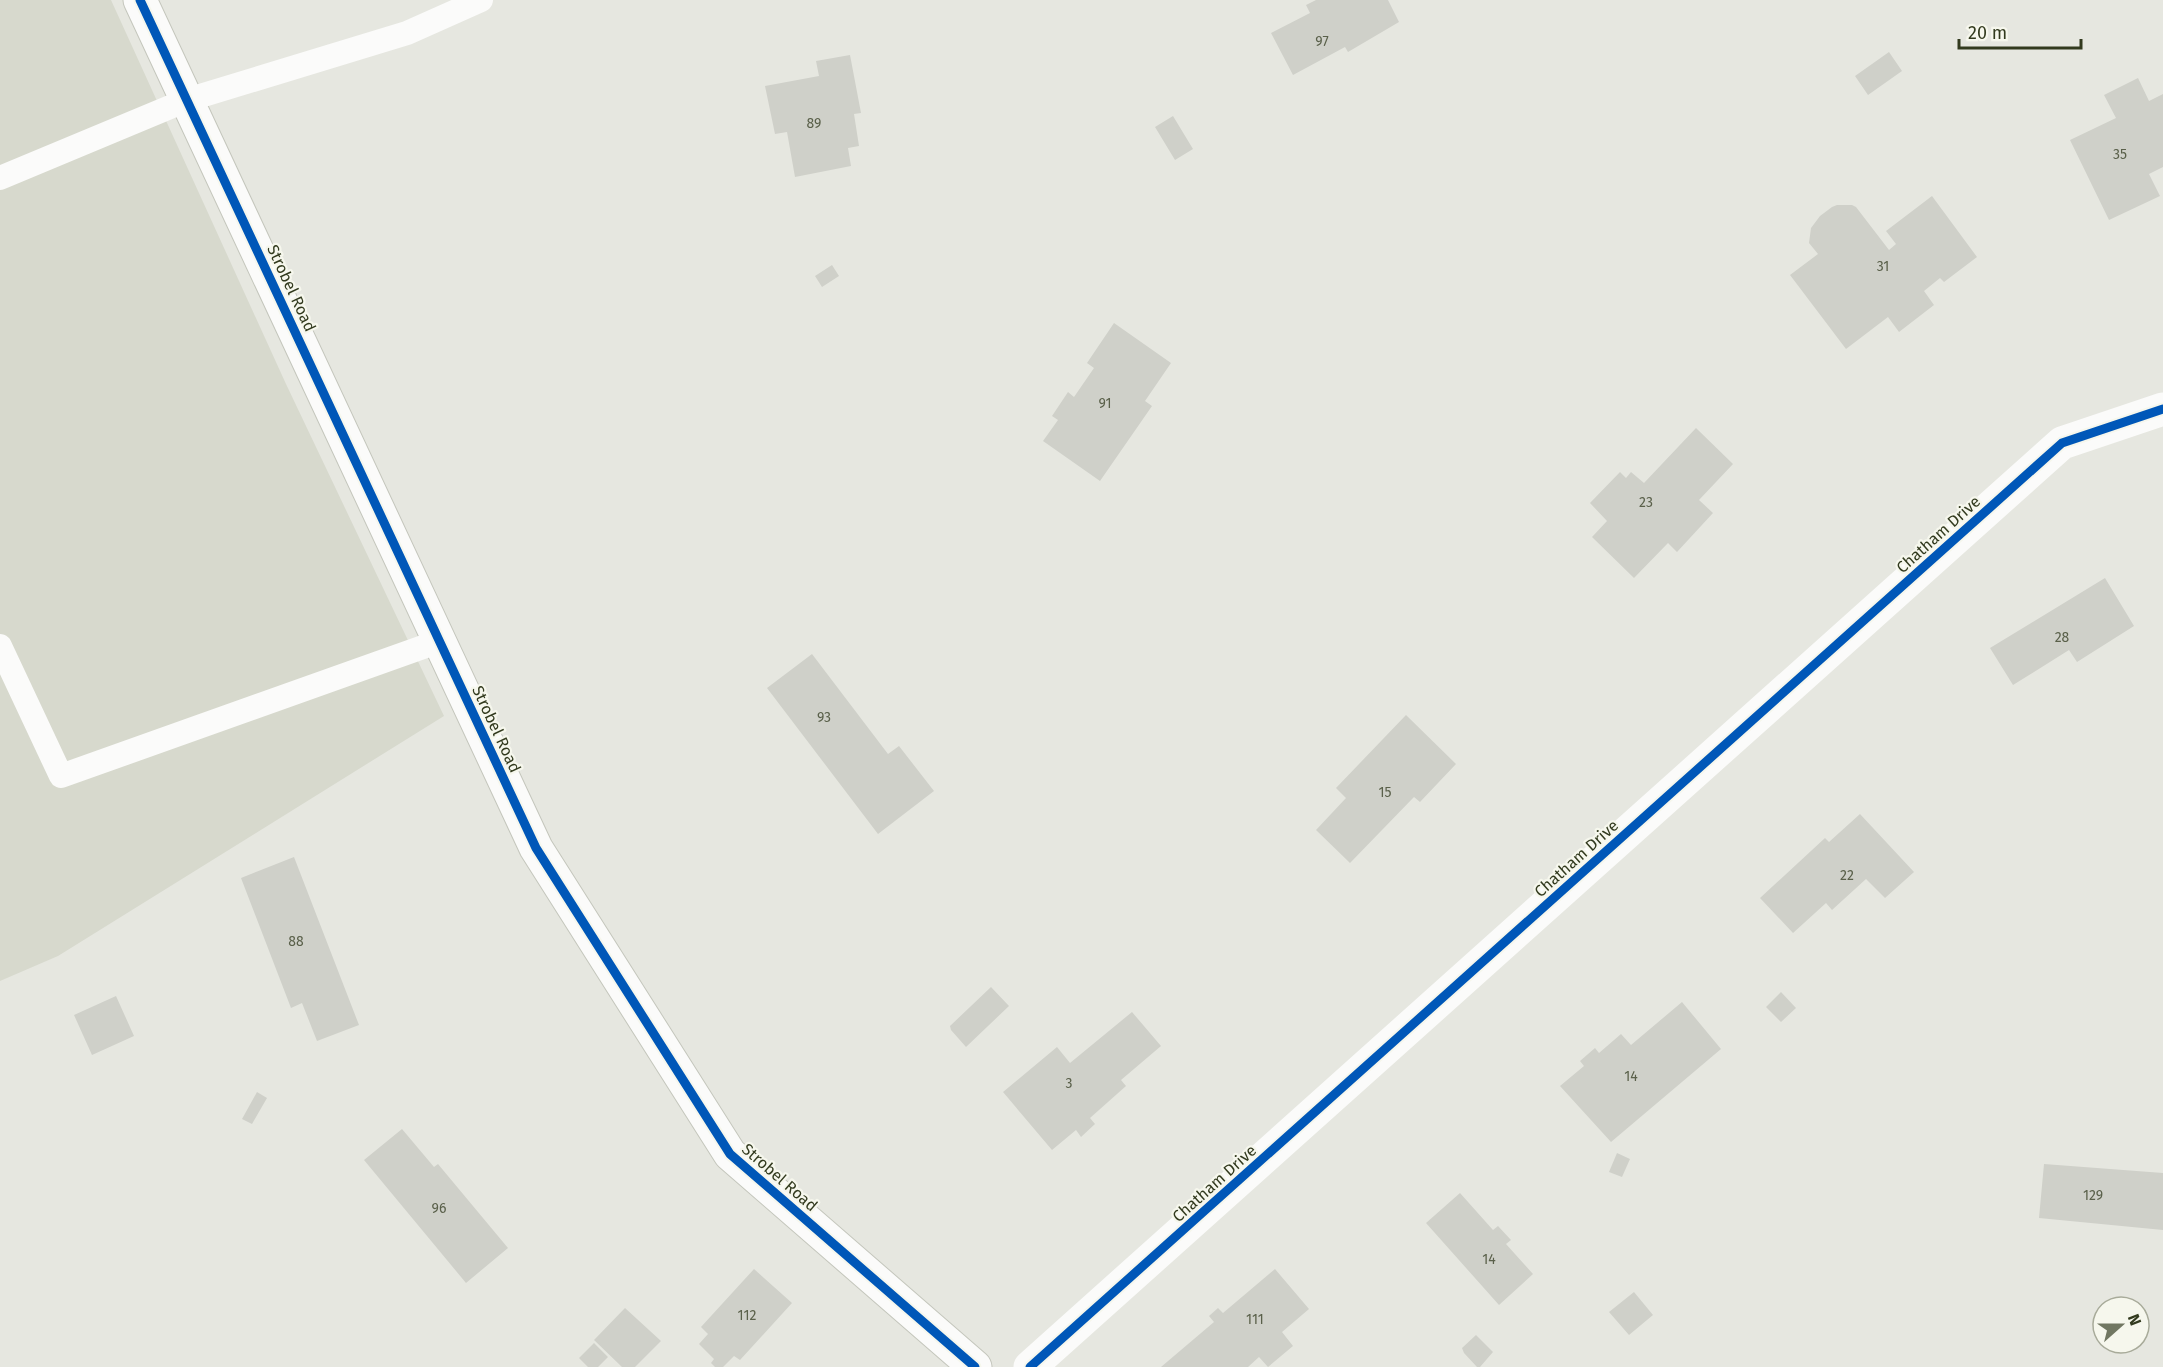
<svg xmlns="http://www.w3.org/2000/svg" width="2163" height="1367" viewBox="0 0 2163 1367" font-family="'Fira Sans',sans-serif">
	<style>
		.built { fill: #d7d9cd }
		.building { fill: #cfd0c9 }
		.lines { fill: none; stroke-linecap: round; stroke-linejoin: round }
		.secondary-casing { stroke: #c4c6bc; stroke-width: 35 }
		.lane { stroke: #fbfbfa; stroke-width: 24 }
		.street { stroke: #fbfbfa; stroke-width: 33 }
		.secondary { stroke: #fbfbfa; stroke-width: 33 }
		.cycleway-casing { stroke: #f6f7ed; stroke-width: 13 }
		.cycleway { stroke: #0057b8; stroke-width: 9 }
		.labels { text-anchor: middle; stroke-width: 4.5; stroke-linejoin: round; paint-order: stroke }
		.number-label { font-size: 14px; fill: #5a604a }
		.street-label { font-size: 16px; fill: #323a1e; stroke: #f6f7ed }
	</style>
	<rect width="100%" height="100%" fill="#e6e7e0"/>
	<path class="built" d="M 0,0 L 111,0 L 286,384 L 444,716 L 58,956 L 0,981 Z"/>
	<path class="building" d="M 1316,0 L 1388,0 L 1399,22 L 1348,52 L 1345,47 L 1293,75 L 1271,33 L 1310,13 L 1306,5 Z
		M 1889,52 L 1902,71 L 1868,95 L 1855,76 Z
		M 850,55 L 861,113 L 854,114 L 859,146 L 848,148 L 851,166 L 795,177 L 787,132 L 775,134 L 765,86 L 819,76 L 816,61 Z
		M 2138,78 L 2149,101 L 2163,94 L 2163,167 L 2149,174 L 2160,196 L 2109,220 L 2070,140 L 2116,118 L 2104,95 Z
		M 1173,116 L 1193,149 L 1175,160 L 1155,127 Z
		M 1932,196 L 1977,257 L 1944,282 L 1940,278 L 1924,291 L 1934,305 L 1899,332 L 1888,317 L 1846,349 L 1790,275 L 1818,254 L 1809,243 L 1811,228 L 1820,216 L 1832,207 L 1837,205 L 1852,205 L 1856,207 L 1889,250 L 1896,244 L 1886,231 Z
		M 832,265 L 839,276 L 822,287 L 815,276 Z
		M 1114,323 L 1171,363 L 1145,401 L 1152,406 L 1100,481 L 1043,441 L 1058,420 L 1052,416 L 1068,392 L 1074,397 L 1094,368 L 1087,363 Z
		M 1696,428 L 1733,464 L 1699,500 L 1713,513 L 1677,552 L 1668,543 L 1634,578 L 1592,537 L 1607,521 L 1590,503 L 1620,472 L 1626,478 L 1631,472 L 1644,483 Z
		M 2105,578 L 2134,626 L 2077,662 L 2069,650 L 2013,685 L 1990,648 Z
		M 812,654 L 888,754 L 899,746 L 934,791 L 878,834 L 767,688 Z
		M 1406,715 L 1456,764 L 1420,802 L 1414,797 L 1350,863 L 1316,830 L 1346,798 L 1336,788 Z
		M 1860,814 L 1914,872 L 1885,898 L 1866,879 L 1832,910 L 1826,903 L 1793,933 L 1760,898 L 1825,838 L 1829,842 Z
		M 294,857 L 359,1025 L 317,1041 L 302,1003 L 291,1008 L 241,878 Z
		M 991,987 L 1009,1006 L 966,1047 L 951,1030 L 950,1026 Z
		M 1781,992 L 1796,1008 L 1781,1022 L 1766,1007 Z
		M 116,996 L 134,1036 L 92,1055 L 74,1015 Z
		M 1682,1002 L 1721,1049 L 1611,1142 L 1560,1086 L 1584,1066 L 1580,1061 L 1595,1048 L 1599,1053 L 1621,1034 L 1631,1045 Z
		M 1132,1012 L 1161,1046 L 1121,1080 L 1126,1086 L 1090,1118 L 1095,1124 L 1081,1137 L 1076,1130 L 1052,1150 L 1003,1092 L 1057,1047 L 1070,1063 Z
		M 257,1092 L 267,1098 L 252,1124 L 242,1119 Z
		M 402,1129 L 434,1167 L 438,1164 L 508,1248 L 466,1283 L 364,1160 Z
		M 1617,1153 L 1630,1159 L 1622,1177 L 1609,1172 Z
		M 2044,1164 L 2163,1173 L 2163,1230 L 2039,1218 Z
		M 1460,1193 L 1493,1230 L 1498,1226 L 1511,1240 L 1506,1244 L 1533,1274 L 1499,1305 L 1426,1223 Z
		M 754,1269 L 792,1303 L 740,1360 L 734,1356 L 723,1367 L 715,1367 L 711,1363 L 714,1359 L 699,1344 L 708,1334 L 701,1327 Z
		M 1275,1269 L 1309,1309 L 1282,1332 L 1293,1346 L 1268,1367 L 1259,1357 L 1248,1367 L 1161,1367 L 1214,1322 L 1209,1316 L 1218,1308 L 1223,1313 Z
		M 1634,1292 L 1653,1315 L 1629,1335 L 1609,1312 Z
		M 625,1308 L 661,1341 L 635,1367 L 622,1367 L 594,1340 Z
		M 1476,1335 L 1493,1352 L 1480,1367 L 1477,1367 L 1464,1353 L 1462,1348 Z
		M 594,1343 L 608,1357 L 598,1367 L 588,1367 L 579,1358 Z"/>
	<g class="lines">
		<defs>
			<path id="secondary" d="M 140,0 L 536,848 L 730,1154 L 975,1367"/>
		</defs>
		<use href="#secondary" class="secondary-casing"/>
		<path class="lane" d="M 0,178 L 187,100 L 407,33 L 481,0
			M 0,646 L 61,776 L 440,641"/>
		<path class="street" d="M 1030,1367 L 2062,443 L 2163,409"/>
		<use href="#secondary" class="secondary"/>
		<defs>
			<path id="cycleway" d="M 140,0 L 536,848 L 730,1154 L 975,1367
				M 1030,1367 L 2062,443 L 2163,409"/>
		</defs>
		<use href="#cycleway" class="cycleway-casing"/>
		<use href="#cycleway" class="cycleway"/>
	</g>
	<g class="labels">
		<g class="number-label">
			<text x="1322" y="46">97</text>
			<text x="814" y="128">89</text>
			<text x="2120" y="159">35</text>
			<text x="1883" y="271">31</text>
			<text x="1105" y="408">91</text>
			<text x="1646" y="507">23</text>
			<text x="2062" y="642">28</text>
			<text x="824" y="722">93</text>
			<text x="1385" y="797">15</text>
			<text x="1847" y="880">22</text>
			<text x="296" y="946">88</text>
			<text x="1631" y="1081">14</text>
			<text x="1069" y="1088">3</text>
			<text x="2093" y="1200">129</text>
			<text x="439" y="1213">96</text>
			<text x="1489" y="1264">14</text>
			<text x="747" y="1320">112</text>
			<text x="1255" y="1324">111</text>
		</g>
		<g class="street-label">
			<text transform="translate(292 288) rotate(65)" y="6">Strobel Road</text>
			<text transform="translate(1938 534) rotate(-42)" y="6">Chatham Drive</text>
			<text transform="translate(497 729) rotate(65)" y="6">Strobel Road</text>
			<text transform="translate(1576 858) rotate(-42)" y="6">Chatham Drive</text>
			<text transform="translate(780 1177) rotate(41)" y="6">Strobel Road</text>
			<text transform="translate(1214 1183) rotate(-42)" y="6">Chatham Drive</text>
		</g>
	</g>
	<g transform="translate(2121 1325) rotate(69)"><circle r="28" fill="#f6f7ed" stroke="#a8ab9a" stroke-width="1.5"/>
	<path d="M0-4.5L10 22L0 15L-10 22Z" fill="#717762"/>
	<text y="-9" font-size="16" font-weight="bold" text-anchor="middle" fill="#323a1e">N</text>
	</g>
	<path d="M1959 39v9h122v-9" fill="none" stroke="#323a1e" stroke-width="3"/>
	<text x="1968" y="39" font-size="18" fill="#323a1e" stroke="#f6f7ed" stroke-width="4.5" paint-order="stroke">20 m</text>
</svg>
